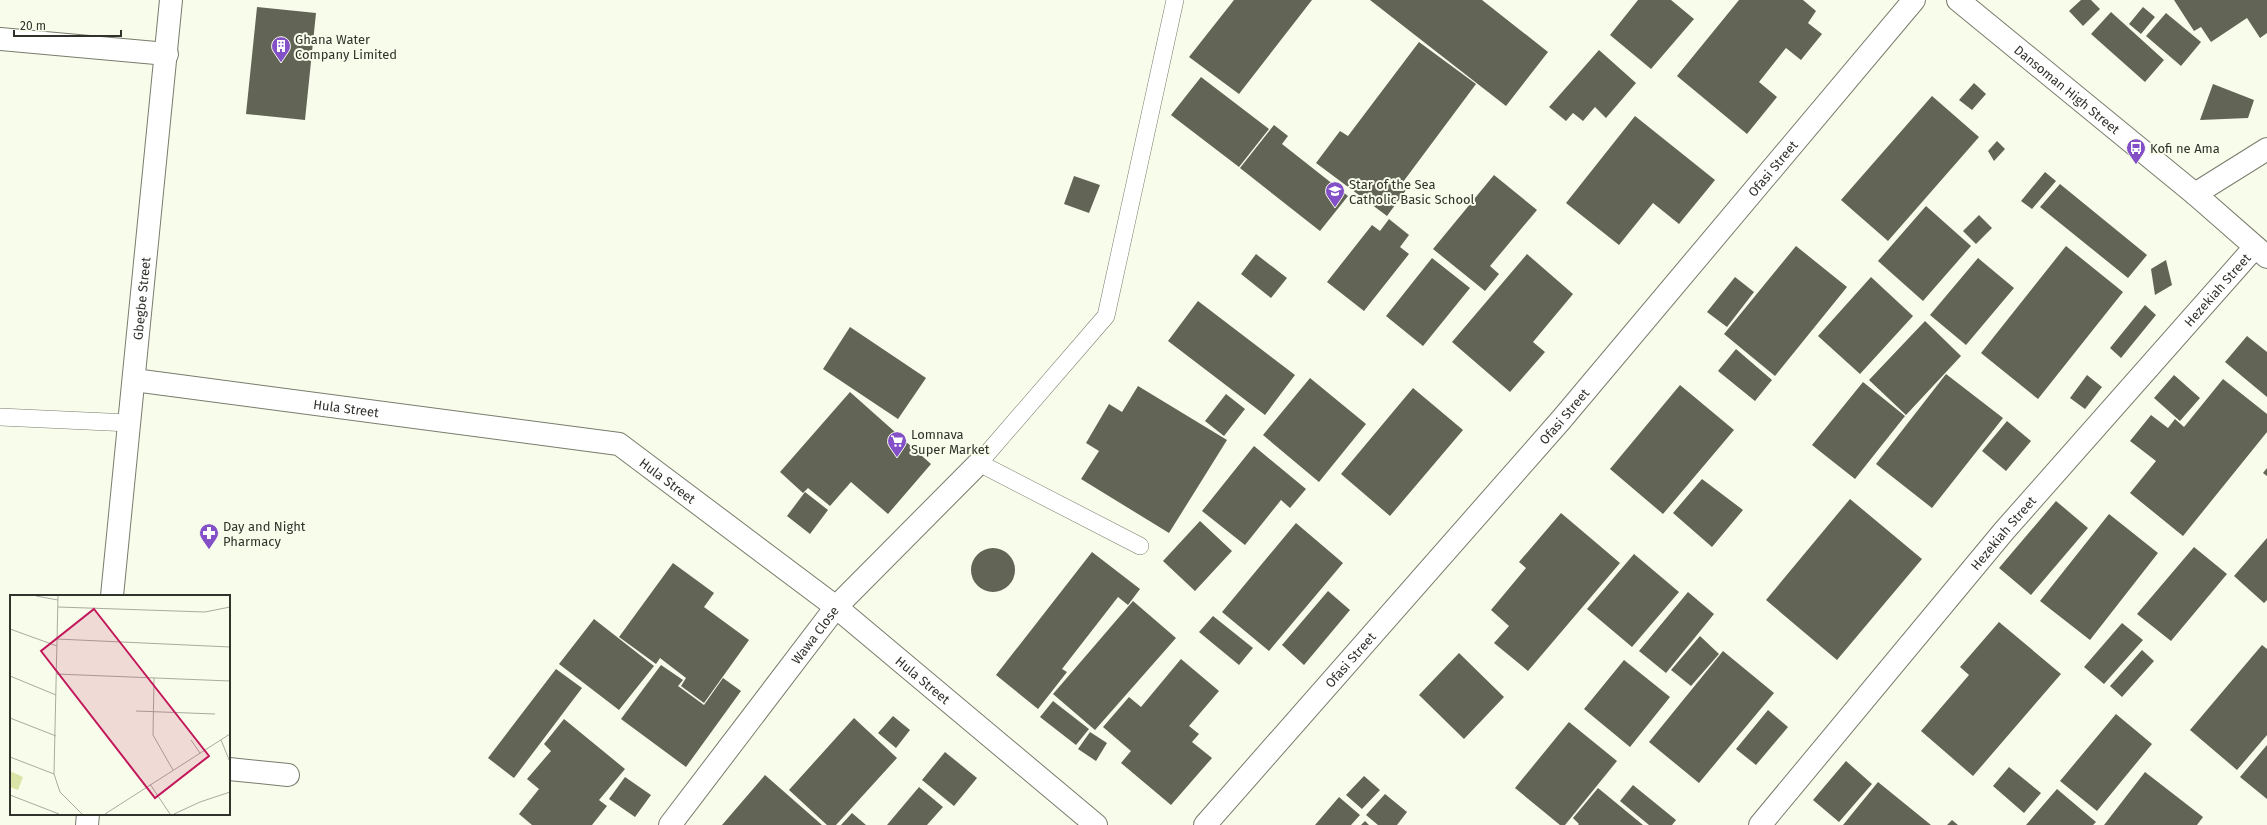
<svg xmlns="http://www.w3.org/2000/svg" width="2267" height="825" viewBox="0 0 2267 825" font-family="'Fira Sans',sans-serif">
	<style>
		.building { fill: #626456 }
		.lines { fill: none; stroke-linecap: round; stroke-linejoin: round }
		.service-casing { stroke: #797b6c; stroke-width: 18 }
		.minor-casing { stroke: #797b6c; stroke-width: 24 }
		.tertiary-casing { stroke: #797b6c; stroke-width: 24 }
		.service { stroke: #fff; stroke-width: 17 }
		.minor { stroke: #fff; stroke-width: 22 }
		.tertiary { stroke: #fff; stroke-width: 22 }
		.labels { text-anchor: middle; stroke-width: 4; stroke-linejoin: round; paint-order: stroke }
		.poi-label { font-size: 13px; fill: #31322c; stroke: #f8fcea; text-anchor: start }
		.street-label { font-size: 13px; fill: #31322c; stroke: #f8fcea }
		.inset-road { fill: none; stroke: #a8ab9e; stroke-width: 1 }
		.view { fill: #c2185b; fill-opacity: 0.15; stroke: #c2185b; stroke-width: 2 }
		.inset-edge { fill: none; stroke: #31322c; stroke-width: 2 }
	</style>
	<rect width="100%" height="100%" fill="#f8fcea"/>
	<path class="building" d="M 1234,0 L 1312,0 L 1239,94 L 1189,57 Z
		M 1370,0 L 1482,0 L 1548,52 L 1506,106 Z
		M 1638,0 L 1671,0 L 1694,19 L 1651,69 L 1610,35 Z
		M 1739,0 L 1803,0 L 1816,11 L 1808,23 L 1822,34 L 1801,60 L 1786,48 L 1759,82 L 1777,97 L 1747,134 L 1677,76 Z
		M 2081,0 L 2091,0 L 2100,9 L 2083,26 L 2069,11 Z
		M 2174,0 L 2267,0 L 2267,33 L 2260,38 L 2247,18 L 2211,42 L 2201,27 L 2194,31 Z
		M 257,7 L 316,13 L 305,120 L 246,114 Z
		M 2143,7 L 2155,17 L 2141,34 L 2129,24 Z
		M 2111,12 L 2164,60 L 2145,82 L 2091,34 Z
		M 2166,13 L 2201,42 L 2181,66 L 2146,36 Z
		M 1419,42 L 1476,84 L 1403,182 L 1409,186 L 1387,216 L 1316,163 L 1340,131 L 1348,136 Z
		M 1599,50 L 1636,83 L 1606,118 L 1595,107 L 1583,121 L 1573,113 L 1566,121 L 1549,107 Z
		M 1201,77 L 1269,129 L 1239,167 L 1171,115 Z
		M 1974,83 L 1986,94 L 1972,110 L 1959,100 Z
		M 2213,84 L 2254,100 L 2248,118 L 2200,120 Z
		M 1932,96 L 1979,137 L 1888,241 L 1841,200 Z
		M 1635,116 L 1715,180 L 1679,224 L 1653,203 L 1619,245 L 1566,203 Z
		M 1274,125 L 1288,136 L 1282,144 L 1348,196 L 1320,231 L 1240,168 Z
		M 1997,141 L 2005,149 L 1994,161 L 1988,151 Z
		M 2045,172 L 2056,181 L 2032,209 L 2021,201 Z
		M 1494,175 L 1537,210 L 1490,266 L 1499,274 L 1485,291 L 1433,249 Z
		M 1074,176 L 1100,185 L 1089,213 L 1064,204 Z
		M 2060,184 L 2147,255 L 2128,278 L 2040,207 Z
		M 1926,206 L 1971,246 L 1923,301 L 1878,261 Z
		M 1979,215 L 1992,228 L 1976,244 L 1963,231 Z
		M 1389,219 L 1409,235 L 1400,247 L 1409,254 L 1364,311 L 1327,282 L 1372,225 L 1380,231 Z
		M 1796,246 L 1847,287 L 1775,376 L 1724,334 Z
		M 2066,246 L 2123,292 L 2038,399 L 1981,353 Z
		M 1256,254 L 1287,278 L 1271,298 L 1241,274 Z
		M 1527,254 L 1573,294 L 1533,342 L 1545,352 L 1510,392 L 1452,342 Z
		M 1432,258 L 1470,288 L 1423,346 L 1386,316 Z
		M 1978,258 L 2014,288 L 1966,345 L 1930,315 Z
		M 2166,260 L 2172,285 L 2155,295 L 2151,269 Z
		M 1735,277 L 1754,292 L 1727,327 L 1707,312 Z
		M 1871,277 L 1913,316 L 1860,374 L 1818,336 Z
		M 1198,301 L 1295,375 L 1265,415 L 1168,341 Z
		M 2145,305 L 2156,315 L 2121,358 L 2110,348 Z
		M 1925,321 L 1961,356 L 1906,415 L 1869,380 Z
		M 850,327 L 926,378 L 898,419 L 823,369 Z
		M 2247,336 L 2267,352 L 2267,397 L 2225,362 Z
		M 1736,349 L 1772,380 L 1755,401 L 1718,371 Z
		M 1946,374 L 2003,418 L 1932,508 L 1876,464 Z
		M 2087,375 L 2102,387 L 2085,409 L 2070,398 Z
		M 2174,375 L 2200,398 L 2180,421 L 2154,398 Z
		M 1310,378 L 1366,424 L 1319,482 L 1263,435 Z
		M 2223,379 L 2267,414 L 2267,432 L 2183,536 L 2130,493 L 2156,461 L 2130,441 L 2151,415 L 2168,428 L 2175,419 L 2184,427 Z
		M 1863,382 L 1905,416 L 1855,479 L 1812,445 Z
		M 1680,385 L 1734,430 L 1663,514 L 1610,469 Z
		M 1138,386 L 1227,440 L 1169,533 L 1081,479 L 1099,451 L 1086,443 L 1109,404 L 1122,412 Z
		M 1413,388 L 1463,430 L 1390,516 L 1341,474 Z
		M 850,392 L 931,464 L 888,514 L 851,482 L 830,506 L 808,488 L 803,493 L 780,472 Z
		M 1226,394 L 1245,409 L 1224,436 L 1205,421 Z
		M 2007,421 L 2031,441 L 2006,471 L 1982,451 Z
		M 1254,446 L 1306,489 L 1290,508 L 1281,500 L 1245,545 L 1202,511 Z
		M 2267,468 L 2267,476 L 2263,473 Z
		M 1702,479 L 1743,510 L 1712,547 L 1673,513 Z
		M 805,492 L 828,510 L 810,534 L 787,516 Z
		M 1850,499 L 1922,559 L 1837,660 L 1766,600 Z
		M 2056,501 L 2088,528 L 2031,595 L 1999,568 Z
		M 1561,513 L 1620,563 L 1528,671 L 1494,643 L 1509,626 L 1491,610 L 1526,568 L 1519,562 Z
		M 2109,514 L 2158,553 L 2090,640 L 2040,601 Z
		M 1200,521 L 1232,551 L 1195,591 L 1163,561 Z
		M 1296,523 L 1343,563 L 1269,651 L 1222,612 Z
		M 2267,538 L 2267,600 L 2264,603 L 2234,576 Z
		M 2194,547 L 2227,574 L 2171,641 L 2137,614 Z
		M971 570a22 22 0 1 1 44 0a22 22 0 1 1-44 0Z
		M 1092,552 L 1140,589 L 1128,605 L 1118,597 L 1062,669 L 1067,672 L 1038,709 L 996,675 Z
		M 1634,554 L 1679,592 L 1632,647 L 1587,609 Z
		M 673,563 L 714,593 L 704,607 L 749,640 L 704,703 L 681,686 L 686,678 L 660,658 L 656,664 L 619,637 Z
		M 1328,591 L 1350,610 L 1304,665 L 1282,645 Z
		M 1688,592 L 1714,614 L 1666,673 L 1639,651 Z
		M 1133,601 L 1176,638 L 1095,730 L 1053,694 Z
		M 1213,616 L 1253,648 L 1239,665 L 1199,632 Z
		M 594,619 L 654,666 L 619,710 L 559,664 Z
		M 1999,622 L 2061,674 L 1973,776 L 1921,731 L 1969,675 L 1960,667 Z
		M 2122,623 L 2143,640 L 2104,684 L 2084,667 Z
		M 1700,636 L 1719,654 L 1691,686 L 1671,670 Z
		M 2262,645 L 2267,649 L 2267,735 L 2237,770 L 2190,730 Z
		M 2142,650 L 2154,661 L 2122,697 L 2110,686 Z
		M 1723,651 L 1774,693 L 1699,783 L 1649,742 Z
		M 1459,653 L 1504,697 L 1464,739 L 1419,695 Z
		M 1181,659 L 1219,691 L 1189,726 L 1199,734 L 1192,742 L 1212,758 L 1171,805 L 1121,763 L 1131,751 L 1103,727 L 1129,697 L 1141,707 Z
		M 1624,660 L 1670,697 L 1630,747 L 1584,709 Z
		M 661,665 L 683,680 L 678,686 L 704,705 L 723,678 L 741,691 L 686,767 L 621,719 Z
		M 556,669 L 582,688 L 514,778 L 488,758 Z
		M 1053,701 L 1089,729 L 1076,745 L 1040,717 Z
		M 1768,710 L 1788,727 L 1756,765 L 1736,749 Z
		M 2116,714 L 2152,744 L 2097,811 L 2060,781 Z
		M 893,716 L 910,730 L 896,748 L 878,733 Z
		M 854,718 L 897,758 L 836,825 L 827,825 L 789,790 Z
		M 564,719 L 625,769 L 599,800 L 607,806 L 592,825 L 532,825 L 519,814 L 539,789 L 527,779 L 551,751 L 544,744 Z
		M 1569,722 L 1617,761 L 1565,825 L 1560,825 L 1515,788 Z
		M 1090,732 L 1107,743 L 1096,761 L 1078,749 Z
		M 2267,745 L 2267,799 L 2240,777 Z
		M 945,752 L 977,778 L 954,806 L 922,780 Z
		M 1846,761 L 1872,784 L 1839,822 L 1813,800 Z
		M 2009,767 L 2041,793 L 2024,813 L 1993,786 Z
		M 2145,772 L 2203,817 L 2197,825 L 2104,825 Z
		M 765,775 L 822,825 L 722,825 Z
		M 1364,776 L 1380,790 L 1362,809 L 1346,795 Z
		M 625,777 L 651,795 L 635,817 L 609,799 Z
		M 1878,782 L 1931,825 L 1843,825 Z
		M 1633,785 L 1676,820 L 1672,825 L 1649,825 L 1620,801 Z
		M 919,787 L 943,807 L 927,825 L 887,825 Z
		M 1598,788 L 1643,825 L 1578,825 L 1579,824 L 1573,818 Z
		M 2057,789 L 2096,822 L 2093,825 L 2026,825 Z
		M 1385,794 L 1407,812 L 1397,825 L 1378,825 L 1366,815 Z
		M 1339,797 L 1360,815 L 1351,825 L 1315,825 Z
		M 852,813 L 866,825 L 841,825 Z
		M 1952,820 L 1958,825 L 1947,825 Z
		M 1365,821 L 1369,825 L 1361,825 Z"/>
	<g class="lines">
		<defs>
			<path id="service" d="M 0,417 L 130,423
				M 1140,546 L 979,463 L 1106,316 L 1175,0"/>
			<g id="minor">
				<path d="M 0,39 L 167,54"/>
				<path d="M 2195,194 L 2267,149"/>
				<path id="s1" d="M 134,380 L 619,444 L 836,607 L 1096,825"/>
				<path d="M 229,769 L 288,775"/>
				<path id="s2" d="M 670,825 L 836,607 L 979,463"/>
				<path id="s3" d="M 1205,825 L 1561,420 L 1914,0"/>
				<path id="s4" d="M 1760,825 L 2004,531 L 2255,247"/>
			</g>
			<g id="tertiary">
				<path id="s5" d="M 1958,0 L 2195,194 L 2267,257"/>
				<path id="s6" d="M 112,596 L 171,0"/>
				<path d="M 87,825 L 88,814"/>
			</g>
		</defs>
		<use href="#service" class="service-casing"/>
		<use href="#minor" class="minor-casing"/>
		<use href="#tertiary" class="tertiary-casing"/>
		<use href="#service" class="service"/>
		<use href="#minor" class="minor"/>
		<use href="#tertiary" class="tertiary"/>
	</g>
	<defs>
		<symbol id="building-pin" viewBox="-11 -11 22 30"><path d="M0 17L-7.5 6A9.5 9.5 0 1 1 7.5 6Z" fill="#8350c8" stroke="#f8fcea"/><path d="M-4-6H4V6H1V3H-1V6H-4ZM-2.5-4.3h1.7v1.8h-1.7ZM.8-4.3h1.7v1.8H.8ZM-2.5-1h1.7V.8h-1.7ZM.8-1h1.7V.8H.8Z" fill="#fff"/></symbol>
		<symbol id="bus-pin" viewBox="-11 -11 22 30"><path d="M0 17L-7.5 6A9.5 9.5 0 1 1 7.5 6Z" fill="#8350c8" stroke="#f8fcea"/><path d="M-5-6H5V4H4V6H2V4H-2V6H-4V4H-5ZM-3.5-4V0h7V-4ZM-3.5 1.2v1.5H-2V1.2ZM2 1.2v1.5H3.5V1.2Z" fill="#fff"/></symbol>
		<symbol id="school-pin" viewBox="-11 -11 22 30"><path d="M0 17L-7.5 6A9.5 9.5 0 1 1 7.5 6Z" fill="#8350c8" stroke="#f8fcea"/><path d="M0-5L7-2L0 1L-7-2ZM-4 1L0 2.5L4 1V4Q0 6-4 4Z" fill="#fff"/></symbol>
		<symbol id="supermarket-pin" viewBox="-11 -11 22 30"><path d="M0 17L-7.5 6A9.5 9.5 0 1 1 7.5 6Z" fill="#8350c8" stroke="#f8fcea"/><path d="M-6-5.5h2.5l.6 2H6L4.5 2H-2.5L-4.4-4H-6ZM-1.5 3.2a1.3 1.3 0 1 0 .1 0ZM3 3.2a1.3 1.3 0 1 0 .1 0Z" fill="#fff"/></symbol>
		<symbol id="pharmacy-pin" viewBox="-11 -11 22 30"><path d="M0 17L-7.5 6A9.5 9.5 0 1 1 7.5 6Z" fill="#8350c8" stroke="#f8fcea"/><path d="M-2-6h4v4h4v4h-4v4h-4v-4h-4v-4h4Z" fill="#fff"/></symbol>
	</defs>
	<g fill-rule="evenodd">
		<use href="#building-pin" x="270" y="35" width="22" height="30"/>
		<use href="#bus-pin" x="2125" y="137" width="22" height="30"/>
		<use href="#school-pin" x="1324" y="180" width="22" height="30"/>
		<use href="#supermarket-pin" x="886" y="430" width="22" height="30"/>
		<use href="#pharmacy-pin" x="198" y="522" width="22" height="30"/>
	</g>
	<g class="labels">
		<g class="poi-label">
			<text x="295" y="44">Ghana Water<tspan x="295" dy="15">Company Limited</tspan></text>
			<text x="2150" y="153">Kofi ne Ama</text>
			<text x="1349" y="189">Star of the Sea<tspan x="1349" dy="15">Catholic Basic School</tspan></text>
			<text x="911" y="439">Lomnava<tspan x="911" dy="15">Super Market</tspan></text>
			<text x="223" y="531">Day and Night<tspan x="223" dy="15">Pharmacy</tspan></text>
		</g>
		<g class="street-label">
			<text dy="5" stroke="none"><textPath href="#s5" startOffset="141">Dansoman High Street</textPath></text>
			<text dy="5" stroke="none"><textPath href="#s3" startOffset="868">Ofasi Street</textPath></text>
			<text dy="5" stroke="none"><textPath href="#s4" startOffset="704">Hezekiah Street</textPath></text>
			<text dy="5" stroke="none"><textPath href="#s6" startOffset="299">Gbegbe Street</textPath></text>
			<text dy="5" stroke="none"><textPath href="#s1" startOffset="214">Hula Street</textPath></text>
			<text dy="5" stroke="none"><textPath href="#s3" startOffset="544">Ofasi Street</textPath></text>
			<text dy="5" stroke="none"><textPath href="#s1" startOffset="550">Hula Street</textPath></text>
			<text dy="5" stroke="none"><textPath href="#s4" startOffset="380">Hezekiah Street</textPath></text>
			<text dy="5" stroke="none"><textPath href="#s2" startOffset="239">Wawa Close</textPath></text>
			<text dy="5" stroke="none"><textPath href="#s3" startOffset="220">Ofasi Street</textPath></text>
			<text dy="5" stroke="none"><textPath href="#s1" startOffset="874">Hula Street</textPath></text>
		</g>
	</g>
	<g transform="translate(10 595)">
		<rect width="220" height="220" fill="#f8fcea"/>
		<path d="M 0,176 L 13,182 L 8,195 L 0,192 Z" fill="#dae4a6"/>
		<path class="inset-road" d="M 26,1 L 48,5M 48,1 L 44,179 L 50,197 L 72,219M 48,12 L 195,17 L 220,12M 0,34 L 47,51M 47,44 L 220,52M 46,79 L 220,86M 0,81 L 46,100M 144,83 L 143,140 L 163,175M 126,116 L 205,119M 0,123 L 46,141M 181,145 L 190,158M 211,145 L 220,167M 0,162 L 44,179M 140,189 L 160,219M 0,200 L 49,219M 95,219 L 220,139M 164,219 L 190,207 L 220,197"/>
		<path class="view" d="M 84,14 L 199,161 L 145,203 L 31,56 Z"/>
		<rect width="220" height="220" class="inset-edge"/>
	</g>
	<path d="M14 30v6h107v-6" fill="none" stroke="#31322c" stroke-width="2"/>
	<text x="20" y="30" font-size="12" fill="#31322c" stroke="#f8fcea" stroke-width="3" paint-order="stroke">20 m</text>
</svg>
